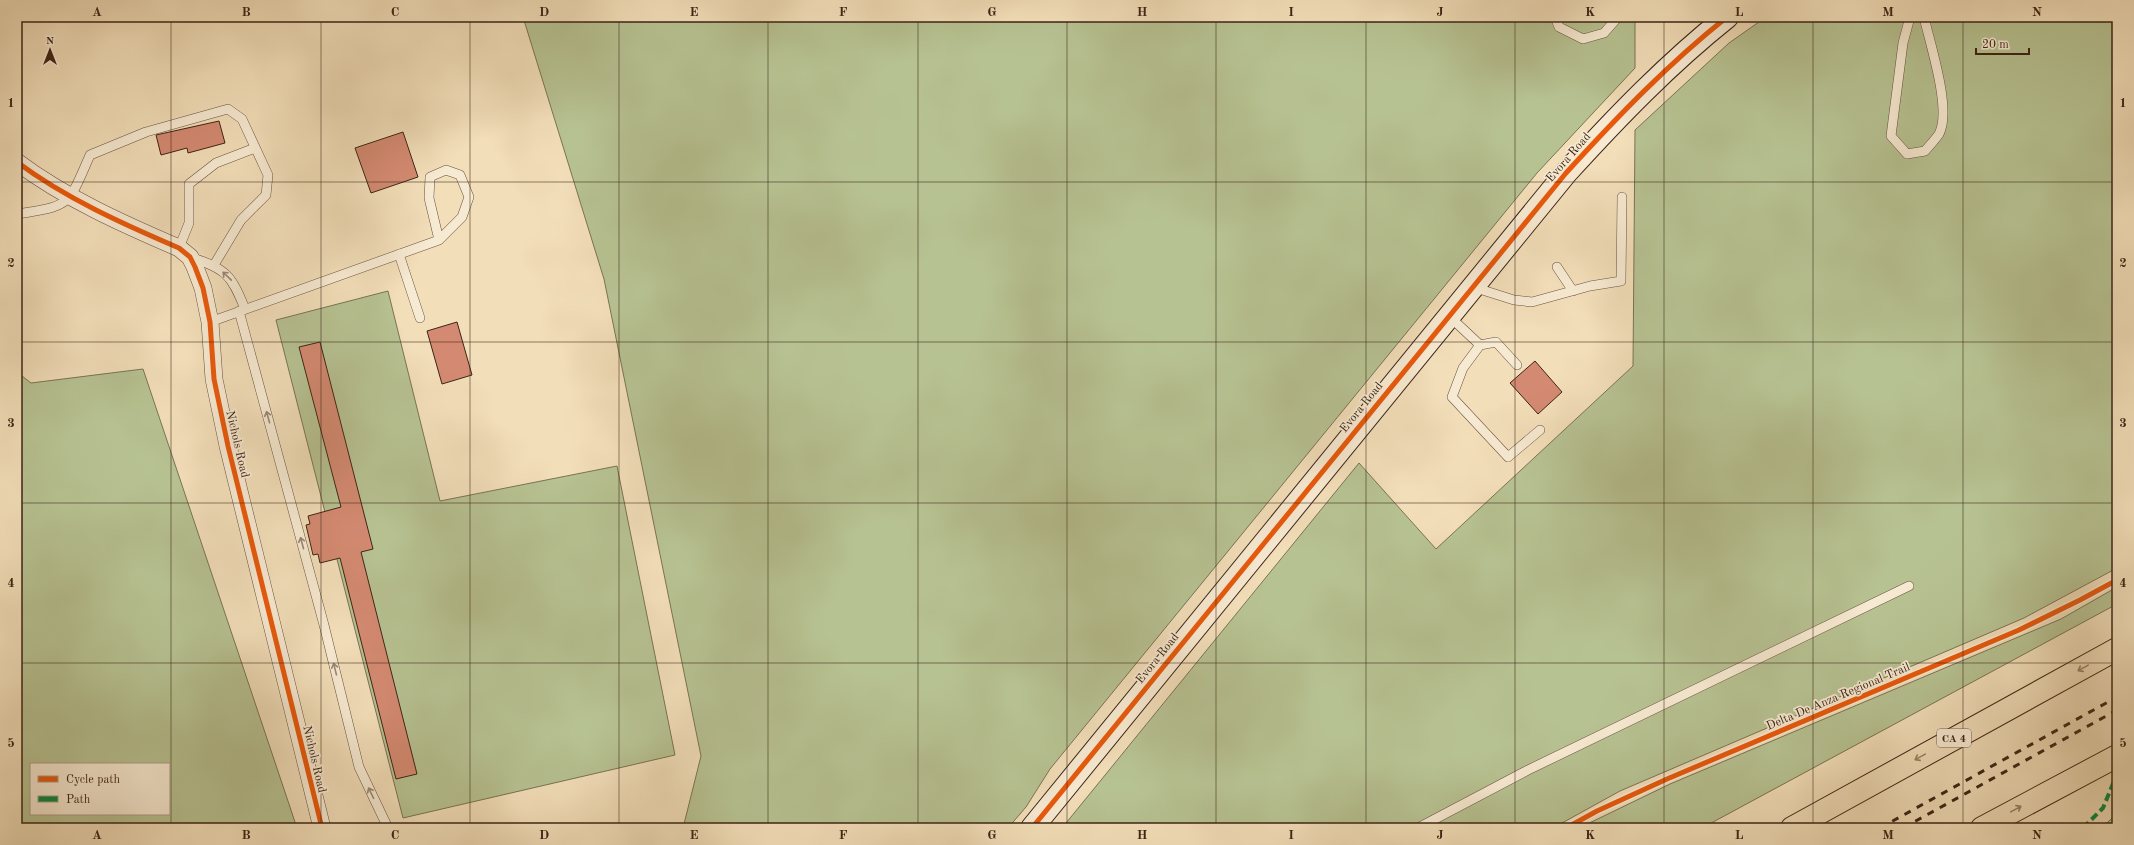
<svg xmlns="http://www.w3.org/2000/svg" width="2134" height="845" viewBox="0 0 2134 845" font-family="'Old Standard TT',serif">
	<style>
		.green { fill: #b7c292; stroke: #7a7354; fill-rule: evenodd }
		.building { fill: #d48a72; stroke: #3d2415 }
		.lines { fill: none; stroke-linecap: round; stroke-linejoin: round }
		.lane-casing { stroke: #6a523e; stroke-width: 10 }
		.street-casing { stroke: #6a523e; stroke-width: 18 }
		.secondary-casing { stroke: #3d2415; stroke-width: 24 }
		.highway-casing { stroke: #3d2415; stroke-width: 24 }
		.lane { stroke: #f7ead2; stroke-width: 9 }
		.street { stroke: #f7ead2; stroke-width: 17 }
		.secondary { stroke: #f7ead2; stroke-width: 22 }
		.highway { stroke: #f2deb9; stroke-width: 22 }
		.rail { stroke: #3d2415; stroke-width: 3; stroke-dasharray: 7 7; stroke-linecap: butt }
		.quiet { stroke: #00873e; stroke-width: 4; stroke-dasharray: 8 4; stroke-linecap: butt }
		.cycleway-casing { stroke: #f7ead2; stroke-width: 8 }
		.cycleway { stroke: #e8590c; stroke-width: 5 }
		.oneway { stroke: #9a8774 }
		.oneway2 { stroke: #988167 }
		.grid { fill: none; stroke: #3d2415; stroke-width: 1; stroke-opacity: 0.55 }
		.labels { text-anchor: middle; stroke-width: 3.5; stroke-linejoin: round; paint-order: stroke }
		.shield { fill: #f7ead2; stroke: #755f4e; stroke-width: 1 }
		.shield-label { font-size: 11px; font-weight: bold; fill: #3d2415 }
		.street-label { font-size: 12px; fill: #3d2415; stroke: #f7ead2 }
		.neatline { fill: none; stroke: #3d2415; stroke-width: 1.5 }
		.grid-label { font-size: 13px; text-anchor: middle; font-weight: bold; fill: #3d2415 }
	</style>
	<rect width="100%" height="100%" fill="#f2deb9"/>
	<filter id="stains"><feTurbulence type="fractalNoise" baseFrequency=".005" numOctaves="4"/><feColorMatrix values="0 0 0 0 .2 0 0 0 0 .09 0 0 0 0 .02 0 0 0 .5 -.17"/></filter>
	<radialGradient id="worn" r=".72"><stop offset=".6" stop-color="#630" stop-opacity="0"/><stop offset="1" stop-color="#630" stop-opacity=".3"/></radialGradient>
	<path class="green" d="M 523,17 L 1635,17 L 1635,68 L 1537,173 L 1050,769 L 1026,807 L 1008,828 L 683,828 L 701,756 L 604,279 Z
		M 1766,17 L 2117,17 L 2117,568 L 2024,618 L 1620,791 L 1553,828 L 1062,828 L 1359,463 L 1436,549 L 1633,366 L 1635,130 L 1729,43 Z
		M 388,291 L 440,501 L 617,466 L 675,755 L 403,818 L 276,320 Z
		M 143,369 L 297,828 L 17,828 L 17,372 L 31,383 ZM 31,764 L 169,764 L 169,814 L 31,814 Z
		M 2117,587 L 2117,604 L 1702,828 L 1579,828 L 1670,784 L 2061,619 Z
		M 2117,814 L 2117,828 L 2101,828 Z"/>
	<path class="building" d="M 219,121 L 225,143 L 188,153 L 187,148 L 161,155 L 156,135 Z
		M 403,132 L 418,177 L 371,193 L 355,148 Z
		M 457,322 L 472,375 L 442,384 L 427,331 Z
		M 320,342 L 373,549 L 361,552 L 417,774 L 396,779 L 340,558 L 320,563 L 318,554 L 313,555 L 306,525 L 310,524 L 308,516 L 341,507 L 299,347 Z
		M 1535,361 L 1562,392 L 1538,414 L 1510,383 Z"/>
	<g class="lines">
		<defs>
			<path id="lane" d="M 1555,17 L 1559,27 L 1583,39 L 1604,33 L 1618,17
				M 1910,17 L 1903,43 L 1891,136 L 1907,154 L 1925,151 C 1929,146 1935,140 1939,134 C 1952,110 1930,44 1924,17
				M 17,214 C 72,206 68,205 90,155 L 146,132 L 228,109 L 242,119 L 268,175 L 266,195 L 241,220 L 214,265
				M 179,248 L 189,223 L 189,184 L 216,163 L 255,148
				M 399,254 L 420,318
				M 190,257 C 226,269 231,274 245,309
				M 1557,267 L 1573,291
				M 1473,287 L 1514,300 L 1532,302 L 1590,286 L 1621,281 L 1622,197
				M 239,311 L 324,625 L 359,767 L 388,828
				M 1449,316 L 1480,345 L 1496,342 L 1517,365
				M 210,322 L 439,240 L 462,217 L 469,197 L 460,175 L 446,170 L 430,177 L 429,198 L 439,240
				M 1480,345 L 1463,368 L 1452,397 L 1508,457 L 1540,430
				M 1418,828 L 1528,770 L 1909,586"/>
			<path id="street" d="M 17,162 C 65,198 123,224 179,248 L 190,257 L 195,267 L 203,288 L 210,322 L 214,379 L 228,446 L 322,828"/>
			<path id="secondary" d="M 1032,828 L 1566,173 C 1617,117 1668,64 1727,17"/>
			<path id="highway" d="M 1792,828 L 2117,649
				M 1982,828 L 2117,756"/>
		</defs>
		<use href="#lane" class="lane-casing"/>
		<use href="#street" class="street-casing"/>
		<use href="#secondary" class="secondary-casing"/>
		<use href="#highway" class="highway-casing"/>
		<use href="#lane" class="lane"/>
		<use href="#street" class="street"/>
		<use href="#secondary" class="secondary"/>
		<use href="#highway" class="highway"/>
		<path class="rail" d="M 1880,828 L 2117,697
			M 1903,828 L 2117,710"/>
		<path class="quiet" d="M 2083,828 L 2103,808 L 2117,774"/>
		<defs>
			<path id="cycleway" d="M 17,162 C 65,198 123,224 179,248 L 190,257 L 195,267 L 203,288 L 210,322 L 214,379 L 228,446 L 322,828
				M 1032,828 L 1566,173 C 1617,117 1668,64 1727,17
				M 1566,828 L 1597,811 L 1667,779 L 2019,630 L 2080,600 L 2117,580"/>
		</defs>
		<use href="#cycleway" class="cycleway-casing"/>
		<use href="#cycleway" class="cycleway"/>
	</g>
	<defs><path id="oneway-shaft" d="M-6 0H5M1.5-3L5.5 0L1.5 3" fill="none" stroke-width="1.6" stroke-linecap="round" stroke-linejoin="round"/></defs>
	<g class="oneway">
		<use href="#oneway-shaft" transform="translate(227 276) rotate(-136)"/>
		<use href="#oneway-shaft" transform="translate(268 417) rotate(-105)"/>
		<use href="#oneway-shaft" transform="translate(302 543) rotate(-105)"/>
		<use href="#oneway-shaft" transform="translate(335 669) rotate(-104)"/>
		<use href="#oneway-shaft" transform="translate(371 793) rotate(-116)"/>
	</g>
	<g class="oneway2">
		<use href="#oneway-shaft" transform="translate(2083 668) rotate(151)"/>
		<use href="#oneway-shaft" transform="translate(1920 757) rotate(151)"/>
		<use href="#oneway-shaft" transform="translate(2016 809) rotate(-29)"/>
	</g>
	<path class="grid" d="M 171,17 L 171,828M 321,17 L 321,828M 470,17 L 470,828M 619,17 L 619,828M 768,17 L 768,828M 918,17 L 918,828M 1067,17 L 1067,828M 1216,17 L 1216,828M 1366,17 L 1366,828M 1515,17 L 1515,828M 1664,17 L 1664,828M 1813,17 L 1813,828M 1963,17 L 1963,828M 17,182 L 2117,182M 17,342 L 2117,342M 17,503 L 2117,503M 17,663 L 2117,663"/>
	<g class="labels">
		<rect class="shield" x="1937" y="729" width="34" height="18" rx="3"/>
		<g class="shield-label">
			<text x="1954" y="742">CA 4</text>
		</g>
		<g class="street-label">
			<text transform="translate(1568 157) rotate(-49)" y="4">Evora Road</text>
			<text transform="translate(1361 407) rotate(-51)" y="4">Evora Road</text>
			<text transform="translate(238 444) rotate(77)" y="4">Nichols Road</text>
			<text transform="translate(1157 658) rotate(-51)" y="4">Evora Road</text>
			<text transform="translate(1838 696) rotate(-23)" y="4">Delta De Anza Regional Trail</text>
			<text transform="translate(315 759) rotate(77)" y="4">Nichols Road</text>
		</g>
	</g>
	<rect width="2134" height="845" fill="none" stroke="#f2deb9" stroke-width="44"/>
	<rect x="30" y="763" width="140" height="52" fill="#f7ead2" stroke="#ad9b86"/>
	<rect x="38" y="776" width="20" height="6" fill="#e8590c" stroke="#ad9b86"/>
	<text x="66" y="783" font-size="12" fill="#3d2415">Cycle path</text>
	<rect x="38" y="796" width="20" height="6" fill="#00873e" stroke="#ad9b86"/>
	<text x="66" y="803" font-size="12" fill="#3d2415">Path</text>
	<g transform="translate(50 50)" stroke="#f7ead2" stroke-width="3" paint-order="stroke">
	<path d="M0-3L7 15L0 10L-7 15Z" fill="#3d2415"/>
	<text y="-6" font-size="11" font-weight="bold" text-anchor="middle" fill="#3d2415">N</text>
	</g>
	<path d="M1976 48v6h53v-6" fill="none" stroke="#3d2415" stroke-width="2"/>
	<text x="1982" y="48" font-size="12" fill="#3d2415" stroke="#f7ead2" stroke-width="3" paint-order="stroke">20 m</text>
	<rect x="22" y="22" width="2090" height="801" class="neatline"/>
	<g class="grid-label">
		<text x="97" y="16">A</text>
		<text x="246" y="16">B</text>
		<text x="395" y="16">C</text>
		<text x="544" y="16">D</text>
		<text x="694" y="16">E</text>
		<text x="843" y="16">F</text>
		<text x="992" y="16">G</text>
		<text x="1142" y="16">H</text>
		<text x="1291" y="16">I</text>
		<text x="1440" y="16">J</text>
		<text x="1590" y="16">K</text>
		<text x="1739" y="16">L</text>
		<text x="1888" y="16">M</text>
		<text x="2037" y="16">N</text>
		<text x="11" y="107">1</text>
		<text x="2123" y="107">1</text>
		<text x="11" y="267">2</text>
		<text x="2123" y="267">2</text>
		<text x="11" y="427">3</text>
		<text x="2123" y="427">3</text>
		<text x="11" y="587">4</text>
		<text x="2123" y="587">4</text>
		<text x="11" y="747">5</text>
		<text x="2123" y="747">5</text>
		<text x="97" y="839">A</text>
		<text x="246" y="839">B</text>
		<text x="395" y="839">C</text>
		<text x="544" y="839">D</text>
		<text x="694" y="839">E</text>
		<text x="843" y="839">F</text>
		<text x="992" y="839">G</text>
		<text x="1142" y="839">H</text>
		<text x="1291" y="839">I</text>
		<text x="1440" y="839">J</text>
		<text x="1590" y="839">K</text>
		<text x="1739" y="839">L</text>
		<text x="1888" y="839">M</text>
		<text x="2037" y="839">N</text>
	</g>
	<rect width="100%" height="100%" filter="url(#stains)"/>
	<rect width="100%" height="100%" fill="url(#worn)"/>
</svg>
